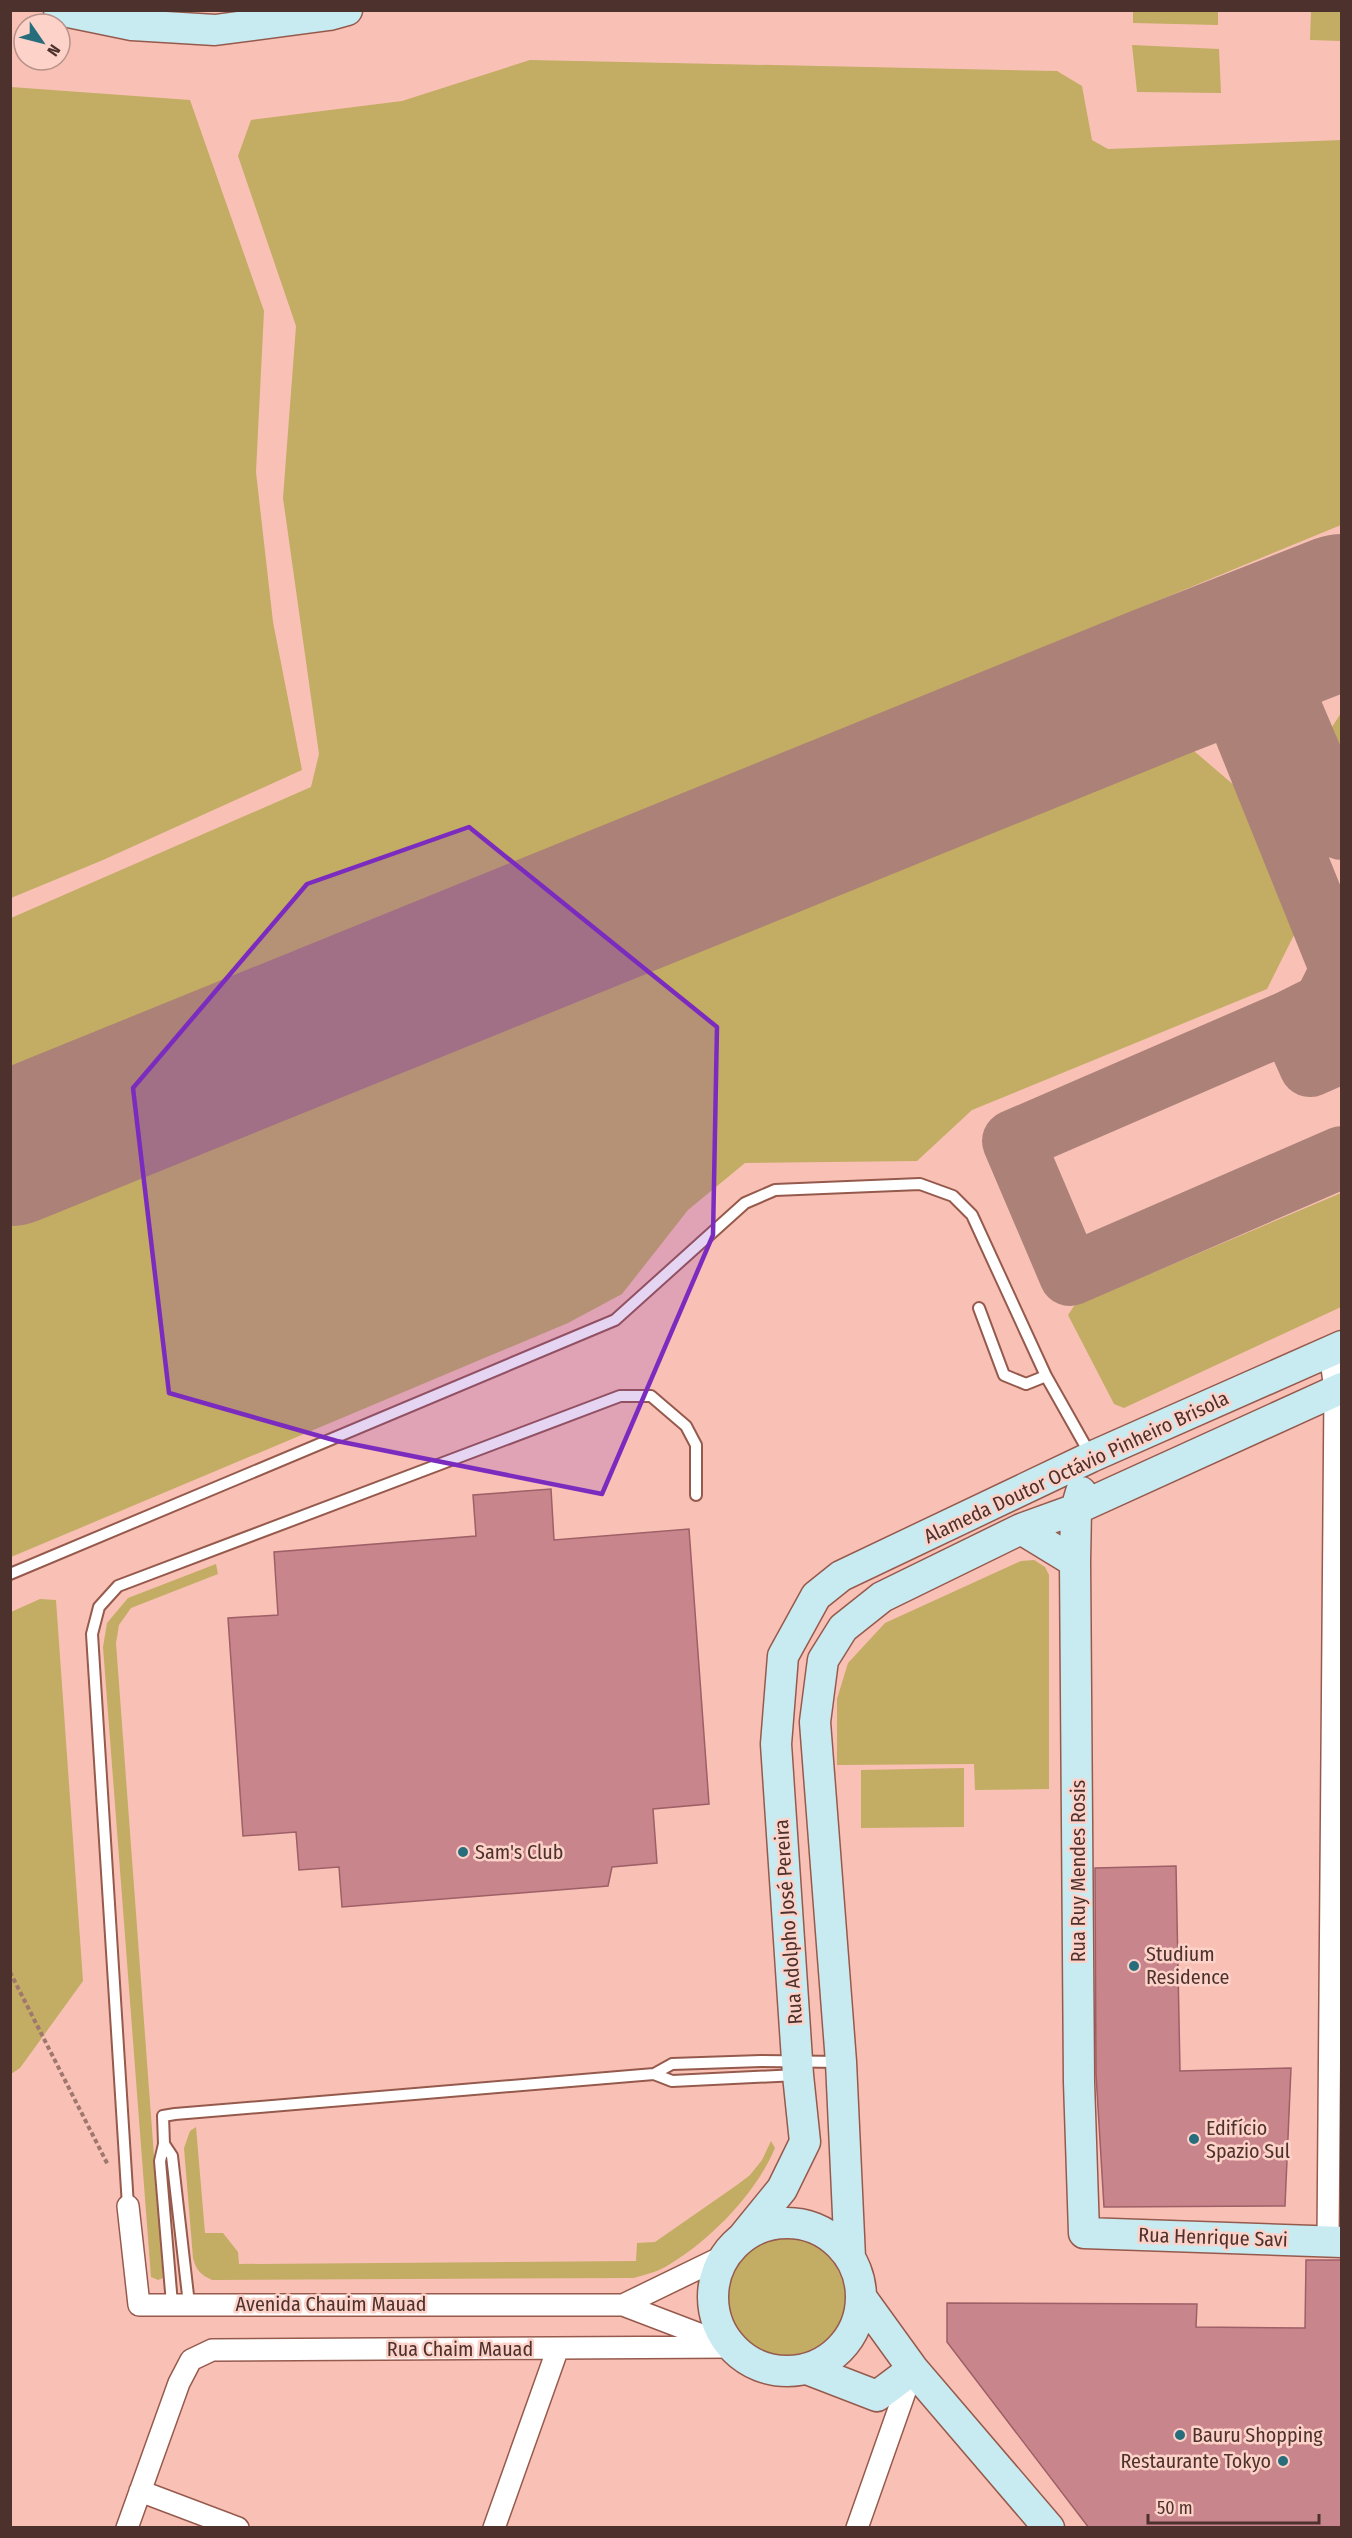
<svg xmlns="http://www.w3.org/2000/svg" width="1352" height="2538" viewBox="0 0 1352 2538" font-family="'Fira Sans Condensed',sans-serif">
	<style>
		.green { fill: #c3ac63 }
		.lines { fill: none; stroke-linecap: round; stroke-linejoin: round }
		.taxiway { stroke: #ac8178; stroke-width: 62 }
		.runway { stroke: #ac8178; stroke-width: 154 }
		.building { fill: #c8858c; stroke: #9e5f66; stroke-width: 1.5 }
		.lane-casing { stroke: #965a4d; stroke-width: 14 }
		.street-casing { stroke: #965a4d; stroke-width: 24 }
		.secondary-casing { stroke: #965a4d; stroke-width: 33 }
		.path { stroke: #a0776e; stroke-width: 4; stroke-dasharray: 4.5 3; stroke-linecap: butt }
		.lane { stroke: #fff; stroke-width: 10 }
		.street { stroke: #fff; stroke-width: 21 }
		.secondary { stroke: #c8ebf2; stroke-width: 30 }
		.marked { fill: #7b2cbf; fill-opacity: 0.2; stroke: #7b2cbf; stroke-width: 4.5; stroke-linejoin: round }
		.poi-dot { fill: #276d7b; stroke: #fdd2c9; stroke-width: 2 }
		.labels { text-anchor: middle; stroke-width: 5; stroke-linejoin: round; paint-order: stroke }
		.street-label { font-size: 20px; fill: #4c312c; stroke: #fdd2c9 }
		.poi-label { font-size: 20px; fill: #4c312c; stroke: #fdd2c9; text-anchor: start }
	</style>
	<rect width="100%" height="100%" fill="#f9c1b5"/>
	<path class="green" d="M 1133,11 L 1218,11 L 1218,25 L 1133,23 Z
		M 1311,11 L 1341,11 L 1341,41 L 1310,40 Z
		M 1132,45 L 1219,49 L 1221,93 L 1137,92 Z
		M 530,60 L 1057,71 L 1082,86 L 1092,140 L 1108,149 L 1341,140 L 1341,525 L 11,1075 L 11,918 L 311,787 L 319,754 L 283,498 L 296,326 L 238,156 L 251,120 L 402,101 Z
		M 11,87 L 190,100 L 264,311 L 256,472 L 273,622 L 302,770 L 103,860 L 11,898 Z
		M 1341,713 L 1341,750 L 1332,727 Z
		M 1152,745 L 1194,751 L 1242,792 L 1298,927 L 1267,989 L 972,1110 L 917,1161 L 745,1163 L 688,1210 L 622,1294 L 568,1323 L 11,1557 L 11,1221 Z
		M 1341,1193 L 1341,1307 L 1124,1408 L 1114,1404 L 1068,1315 L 1074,1306 Z
		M 1034,1560 L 1045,1567 L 1049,1575 L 1049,1789 L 975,1790 L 974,1764 L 837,1765 L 837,1699 L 848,1663 L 885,1623 L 1021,1561 Z
		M 216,1564 L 218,1574 L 131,1608 L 119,1625 L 116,1643 L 163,2278 L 158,2280 L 151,2277 L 103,1647 L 107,1623 L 128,1598 Z
		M 40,1599 L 56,1600 L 83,1981 L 20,2068 L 11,2074 L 11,1612 Z
		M 964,1768 L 964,1827 L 861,1828 L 861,1770 Z
		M 196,2127 L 205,2233 L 223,2233 L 238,2252 L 239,2264 L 636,2261 L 637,2243 L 655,2242 L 737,2185 L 750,2175 L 762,2160 L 771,2141 L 775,2148 C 756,2194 708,2243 665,2267 C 656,2272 644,2275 634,2278 L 212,2280 C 201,2275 196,2270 193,2258 L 184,2148 L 190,2131 Z
		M725 2298a60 60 0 1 1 120 0a60 60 0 1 1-120 0Z"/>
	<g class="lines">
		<path class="taxiway" d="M 1335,614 L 1286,697 L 1342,829
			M 1161,682 L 1239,717 L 1341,970 L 1324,1004 L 1290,1021
			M 1342,1052 L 1310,1066 L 1290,1021 L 1013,1141 L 1070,1275 L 1342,1157"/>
		<path class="runway" d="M 10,1149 L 1161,682 L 1342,611"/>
	</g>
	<path class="building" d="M 551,1489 L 554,1540 L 689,1529 L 709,1804 L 653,1809 L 657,1863 L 612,1867 L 608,1886 L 342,1907 L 339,1867 L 299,1870 L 296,1832 L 243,1836 L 228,1618 L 278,1615 L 274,1552 L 476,1536 L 473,1495 Z
		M 1176,1866 L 1180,2071 L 1291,2068 L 1285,2206 L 1104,2207 L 1096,2074 L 1095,1868 Z
		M 1306,2260 L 1341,2260 L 1341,2528 L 1089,2528 L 947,2342 L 947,2303 L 1197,2304 L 1196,2327 L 1305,2328 Z"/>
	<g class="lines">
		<defs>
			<path id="lane" d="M 979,1308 L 1004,1375 L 1026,1384 L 1046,1376
				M 10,1574 L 615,1320 L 745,1203 L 775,1190 L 920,1184 L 953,1196 L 972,1215 L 1046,1376 L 1090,1454
				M 654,2074 L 672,2064 L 761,2061 L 841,2062
				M 164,2144 L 163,2116 L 175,2114 L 654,2074 L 672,2081 L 797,2075
				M 128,2206 L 92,1634 L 99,1607 L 118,1586 L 620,1396 L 651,1396 L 686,1426 L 696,1445 L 696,1495
				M 172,2304 L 160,2161 L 164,2144 L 172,2156 L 189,2304"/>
			<path id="street" d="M 128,2206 L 139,2305 L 623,2305
				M 1328,2242 L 1335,1391 L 1330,1351
				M 720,2342 L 623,2305 L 726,2255
				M 140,2491 L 238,2528
				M 127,2528 L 179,2383 L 191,2360 L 212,2350 L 731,2347
				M 494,2528 L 558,2348
				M 857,2528 L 913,2369"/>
			<path id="secondary" d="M 59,10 L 132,25 L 215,30 L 329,15 L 347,10
				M 1081,1492 L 1076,1509 L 1075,1562 L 1079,2082 L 1084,2233 L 1342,2242
				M 1021,1529 L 1075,1562
				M713 2297a74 74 0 1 1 148 0a74 74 0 1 1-148 0Z
				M 743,2237 L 782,2189 L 805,2142 L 798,2075 L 776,1744 L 783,1656 L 816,1596 L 841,1576 L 1091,1457 L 1342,1346
				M 850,2258 L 841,2062 L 815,1722 L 823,1660 L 843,1628 L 882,1597 L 1021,1529 L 1076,1509 L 1342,1388
				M 861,2297 L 913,2369 L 1049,2528
				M 807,2369 L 877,2396 L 913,2369"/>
		</defs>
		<use href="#lane" class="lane-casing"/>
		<use href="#street" class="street-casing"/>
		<use href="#secondary" class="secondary-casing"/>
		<path class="path" d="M 10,1972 L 108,2165"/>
		<use href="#lane" class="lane"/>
		<use href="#street" class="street"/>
		<use href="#secondary" class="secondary"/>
	</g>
	<path class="marked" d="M 469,827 L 717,1027 L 713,1235 L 602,1494 L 337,1441 L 169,1393 L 133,1088 L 307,884 Z"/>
	<g class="poi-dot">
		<circle cx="463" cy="1852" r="6"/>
		<circle cx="1134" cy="1966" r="6"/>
		<circle cx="1194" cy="2139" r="6"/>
		<circle cx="1180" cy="2435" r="6"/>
		<circle cx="1283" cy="2461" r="6"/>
	</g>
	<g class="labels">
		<g class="street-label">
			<text transform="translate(1076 1467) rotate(-25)" y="7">Alameda Doutor Octávio Pinheiro Brisola</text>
			<text transform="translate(1078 1871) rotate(-90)" y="7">Rua Ruy Mendes Rosis</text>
			<text transform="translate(788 1922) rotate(-94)" y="7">Rua Adolpho José Pereira</text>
			<text transform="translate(1213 2237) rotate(2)" y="7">Rua Henrique Savi</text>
			<text x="331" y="2311">Avenida Chauim Mauad</text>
			<text x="460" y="2356">Rua Chaim Mauad</text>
		</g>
		<g class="poi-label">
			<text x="475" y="1859">Sam's Club</text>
			<text x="1146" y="1961">Studium<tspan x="1146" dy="23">Residence</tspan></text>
			<text x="1206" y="2135">Edifício<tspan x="1206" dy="23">Spazio Sul</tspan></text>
			<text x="1192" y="2442">Bauru Shopping</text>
			<text x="1271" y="2468" text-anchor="end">Restaurante Tokyo</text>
		</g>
	</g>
	<rect width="1352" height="2538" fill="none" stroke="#4c312c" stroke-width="24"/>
	<g transform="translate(42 42) rotate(125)"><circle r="28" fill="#fdd2c9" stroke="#b6928a" stroke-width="1.5"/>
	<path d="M0-4.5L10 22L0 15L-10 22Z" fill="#276d7b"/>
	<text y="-9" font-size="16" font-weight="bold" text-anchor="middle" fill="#4c312c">N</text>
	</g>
	<path d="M1148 2514v9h171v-9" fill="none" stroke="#4c312c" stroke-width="3"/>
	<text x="1157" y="2514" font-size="18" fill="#4c312c" stroke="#fdd2c9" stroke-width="4.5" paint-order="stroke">50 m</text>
</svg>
